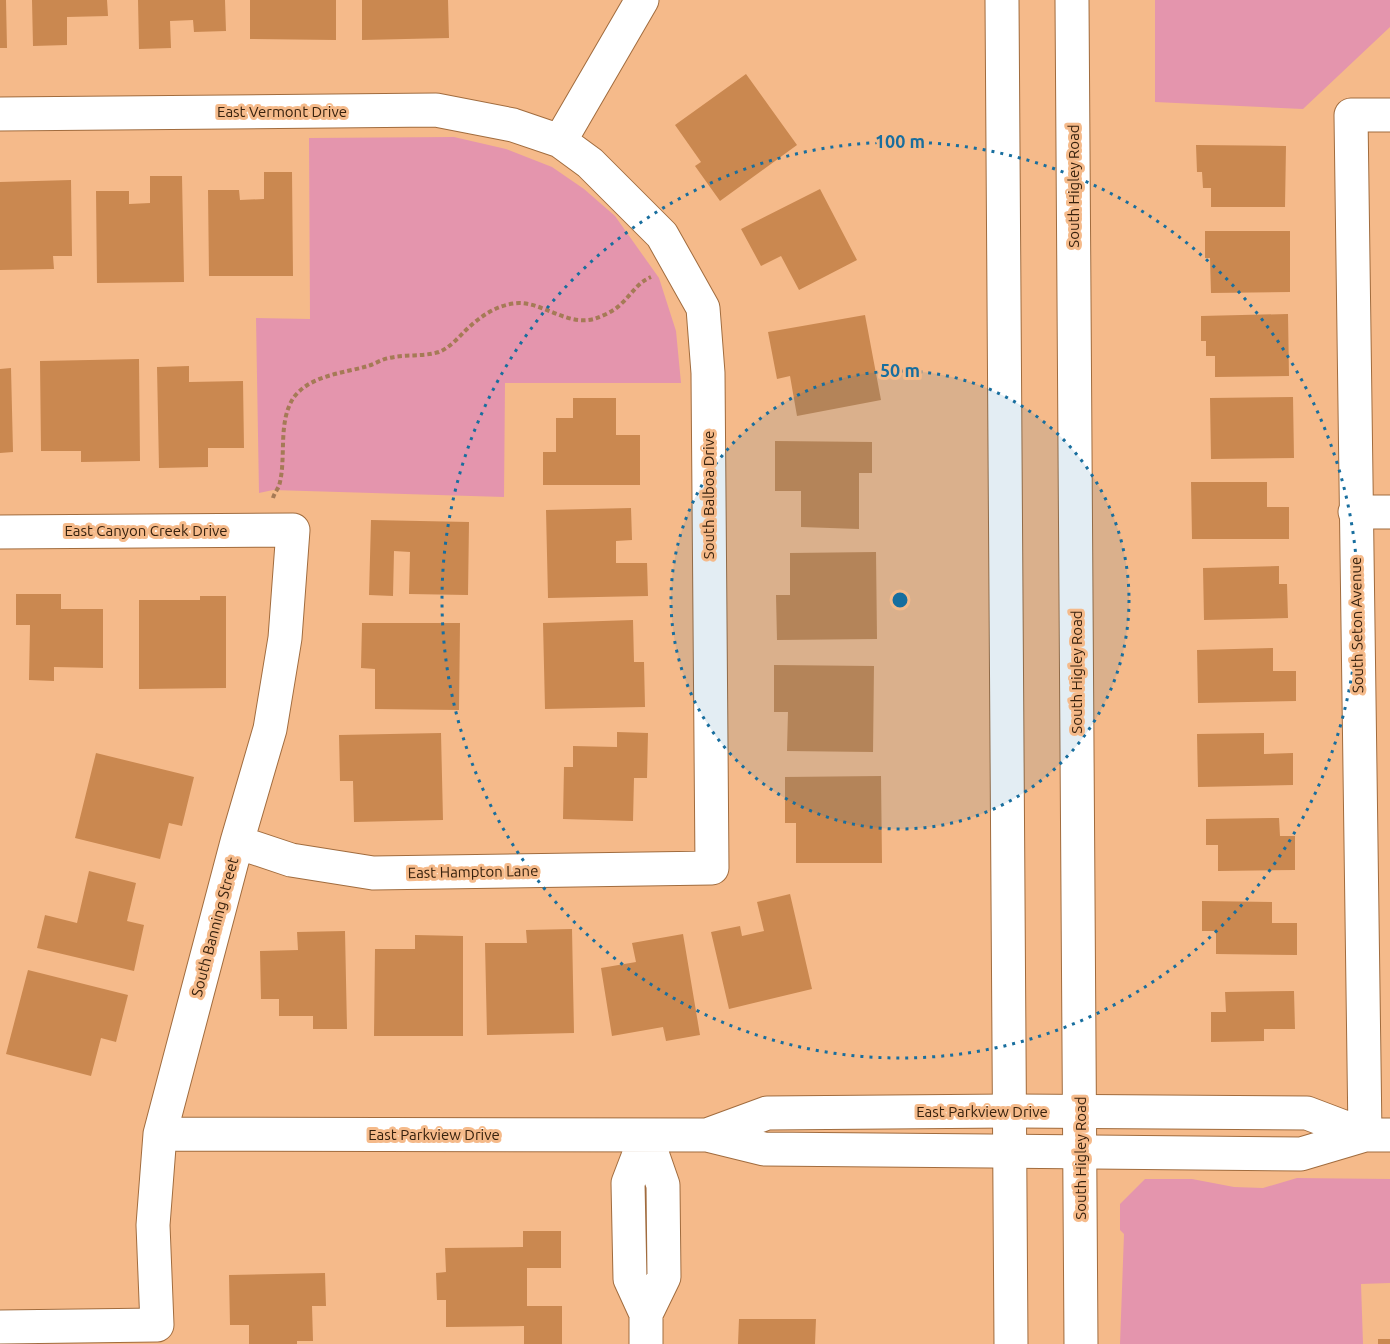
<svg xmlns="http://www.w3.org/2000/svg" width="1390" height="1344" viewBox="0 0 1390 1344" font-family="Ubuntu,sans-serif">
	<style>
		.green { fill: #e495ad }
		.building { fill: #ca8850 }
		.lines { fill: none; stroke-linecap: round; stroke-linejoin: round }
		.minor-casing { stroke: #a16c3e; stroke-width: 35 }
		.secondary-casing { stroke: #a16c3e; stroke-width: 35 }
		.path { stroke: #a57a56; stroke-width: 4; stroke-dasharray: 4.5 3; stroke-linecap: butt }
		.minor { stroke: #fff; stroke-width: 33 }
		.secondary { stroke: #fff; stroke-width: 33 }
		.ring { fill: none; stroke: #186e9e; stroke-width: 3; stroke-dasharray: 3 6 }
		.labels { text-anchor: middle; stroke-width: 6; stroke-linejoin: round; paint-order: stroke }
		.street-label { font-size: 15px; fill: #37210d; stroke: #f5ba8a }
		.centre { fill: #186e9e; stroke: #f5ba8a; stroke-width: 3 }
		.ring-label { font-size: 18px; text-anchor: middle; font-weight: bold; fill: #186e9e; stroke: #f5ba8a; stroke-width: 6; stroke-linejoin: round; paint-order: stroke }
	</style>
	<rect width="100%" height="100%" fill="#f5ba8a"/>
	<path class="green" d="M 1155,0 L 1390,0 L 1390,27 L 1303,109 L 1155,102 Z
		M 454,137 L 506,149 L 552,167 L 584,189 L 615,216 L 659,278 L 676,331 L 681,383 L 505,383 L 504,497 L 273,490 L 259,493 L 256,318 L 310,319 L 309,138 Z
		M 1297,1178 L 1390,1179 L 1390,1283 L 1361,1284 L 1363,1344 L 1120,1344 L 1124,1234 L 1120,1230 L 1120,1204 L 1145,1179 L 1192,1179 L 1234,1187 L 1263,1188 Z"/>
	<path class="building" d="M 0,0 L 6,0 L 7,48 L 0,48 Z
		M 32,0 L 107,0 L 108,16 L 67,17 L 67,45 L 33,46 Z
		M 138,0 L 225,0 L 226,31 L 194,32 L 193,20 L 170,21 L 171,48 L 139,49 Z
		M 250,0 L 336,0 L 336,40 L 250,39 Z
		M 362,0 L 448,0 L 449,38 L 362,40 Z
		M 746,74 L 797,145 L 720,201 L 695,166 L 701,162 L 675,125 Z
		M 1196,145 L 1286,146 L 1285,207 L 1211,207 L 1211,188 L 1203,188 L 1202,172 L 1197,172 Z
		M 264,172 L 292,172 L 293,276 L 209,276 L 208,190 L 239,190 L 240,200 L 264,199 Z
		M 150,176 L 182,176 L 184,282 L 97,283 L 96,191 L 129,191 L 129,204 L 150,203 Z
		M 71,180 L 72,256 L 53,256 L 54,269 L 0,270 L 0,182 Z
		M 820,189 L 857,260 L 799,290 L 781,256 L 761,266 L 741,229 Z
		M 1205,231 L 1290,231 L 1290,292 L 1211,293 L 1210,258 L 1205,258 Z
		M 1288,314 L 1289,376 L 1215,377 L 1215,356 L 1206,356 L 1206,341 L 1201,341 L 1201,316 Z
		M 865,315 L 881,400 L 797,416 L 790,376 L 777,379 L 768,332 Z
		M 139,359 L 140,461 L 81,462 L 81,451 L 41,451 L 40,361 Z
		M 189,366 L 189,382 L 243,381 L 244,448 L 208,448 L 208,467 L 159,468 L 157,367 Z
		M 11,368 L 13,452 L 0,453 L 0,369 Z
		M 1293,397 L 1294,458 L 1211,459 L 1210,398 Z
		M 573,398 L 616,398 L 616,435 L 640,435 L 640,485 L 543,485 L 543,452 L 556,452 L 556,418 L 573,418 Z
		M 775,441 L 872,442 L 872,473 L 859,473 L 859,529 L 801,527 L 801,491 L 775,491 Z
		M 1191,482 L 1267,482 L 1267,507 L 1289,507 L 1289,539 L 1192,539 Z
		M 631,508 L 632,540 L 616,541 L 616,563 L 647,563 L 648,596 L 548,598 L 546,510 Z
		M 371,520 L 469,522 L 468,595 L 409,594 L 410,552 L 394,551 L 393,596 L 369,595 Z
		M 876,552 L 877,639 L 777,640 L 776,595 L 790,595 L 790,553 Z
		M 1279,566 L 1279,584 L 1287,584 L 1288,618 L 1204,620 L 1203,568 Z
		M 16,594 L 61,594 L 61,609 L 103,609 L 103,668 L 54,667 L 54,681 L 29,680 L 30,625 L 16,625 Z
		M 200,596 L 226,596 L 226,688 L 139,689 L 139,600 L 200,600 Z
		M 633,620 L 634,662 L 644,662 L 645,707 L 545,709 L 543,623 Z
		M 362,623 L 460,623 L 459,710 L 375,709 L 375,669 L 361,668 Z
		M 1273,648 L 1273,671 L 1296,671 L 1296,701 L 1198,703 L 1197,650 Z
		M 774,665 L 874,666 L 873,752 L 787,751 L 788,712 L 774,712 Z
		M 617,732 L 648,733 L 647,778 L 634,778 L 633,821 L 563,819 L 564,767 L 573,767 L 573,746 L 617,747 Z
		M 441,733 L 443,820 L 354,822 L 353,781 L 340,781 L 339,735 Z
		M 1264,733 L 1264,754 L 1293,753 L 1293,785 L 1198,787 L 1197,734 Z
		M 96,753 L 194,777 L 182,826 L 169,823 L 160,859 L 75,838 Z
		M 881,776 L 882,863 L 796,863 L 796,823 L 785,823 L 785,777 Z
		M 1279,818 L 1280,836 L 1295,836 L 1295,870 L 1218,871 L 1218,845 L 1206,845 L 1206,819 Z
		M 89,871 L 136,883 L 127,921 L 144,925 L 134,971 L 37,948 L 45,915 L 77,923 Z
		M 790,894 L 812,989 L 729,1009 L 711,932 L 740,926 L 742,936 L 764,931 L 757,902 Z
		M 1202,901 L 1272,902 L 1272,923 L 1297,923 L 1297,955 L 1216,954 L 1216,931 L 1202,931 Z
		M 572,929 L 574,1033 L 487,1035 L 485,943 L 527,943 L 526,930 Z
		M 345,931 L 347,1029 L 313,1029 L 313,1016 L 279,1016 L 279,999 L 261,999 L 260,951 L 298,950 L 297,932 Z
		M 683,934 L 700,1035 L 666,1041 L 663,1027 L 612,1036 L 601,968 L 636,962 L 632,943 Z
		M 415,935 L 463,936 L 463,1036 L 374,1036 L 375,949 L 415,949 Z
		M 28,970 L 128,995 L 116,1042 L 101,1038 L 91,1076 L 6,1054 Z
		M 1294,991 L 1295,1029 L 1264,1029 L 1264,1041 L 1211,1042 L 1211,1012 L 1226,1012 L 1225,992 Z
		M 523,1231 L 561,1231 L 561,1268 L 527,1268 L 527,1306 L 562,1306 L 562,1344 L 524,1344 L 524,1326 L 446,1327 L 446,1300 L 437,1300 L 436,1273 L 446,1272 L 445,1248 L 523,1247 Z
		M 325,1273 L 326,1306 L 312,1306 L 313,1341 L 297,1341 L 297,1344 L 249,1344 L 249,1325 L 230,1325 L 229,1275 Z
		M 739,1319 L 816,1319 L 815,1344 L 738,1344 Z
		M 1378,1339 L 1390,1339 L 1390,1344 L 1378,1344 Z"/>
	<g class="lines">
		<defs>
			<path id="minor" d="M 0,114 L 436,110 L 513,125 L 560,141 L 590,163 L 662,235 L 703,308 L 708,373 L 712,868 L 373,873 L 291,860 L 237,842
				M 560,141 L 642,0
				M 1355,512 L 1390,512
				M 0,532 L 293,530 L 285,638 L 270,729 L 237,842 L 160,1134 L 153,1225 L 157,1325 L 0,1327
				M 160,1134 L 707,1135 L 764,1149 L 1301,1154 L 1365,1135 L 1390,1135
				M 707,1135 L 767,1113 L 1009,1111 L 1307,1113 L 1365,1135
				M 1365,1135 L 1351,115 L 1390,115
				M 646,1136 L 663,1185 L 664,1277 L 646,1314
				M 646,1344 L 646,1314 L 630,1279 L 628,1183 L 646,1136"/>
			<path id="secondary" d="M 1002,0 L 1011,1344
				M 1072,0 L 1081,1344"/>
		</defs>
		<use href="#minor" class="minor-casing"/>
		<use href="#secondary" class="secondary-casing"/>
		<path class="path" d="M 273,498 C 274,494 277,490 279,486 C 287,458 277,422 294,397 C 311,375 344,373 368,366 C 375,364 382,359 389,358 C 406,354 422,357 439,352 C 449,348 457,339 464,332 C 479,317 497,304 519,303 C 544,303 567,326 594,319 C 603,316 614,311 621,304 C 632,294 637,283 651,277"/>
		<use href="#minor" class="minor"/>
		<use href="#secondary" class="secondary"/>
	</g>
	<circle cx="900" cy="600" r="229" fill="#186e9e" fill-opacity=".12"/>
	<g class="ring">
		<circle cx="900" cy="600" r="229"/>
		<circle cx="900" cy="600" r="458"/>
	</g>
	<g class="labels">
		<g class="street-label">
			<text x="282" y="117">East Vermont Drive</text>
			<text transform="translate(1074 186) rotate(-90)" y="5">South Higley Road</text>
			<text transform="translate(709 495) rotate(-90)" y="5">South Balboa Drive</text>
			<text x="146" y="536">East Canyon Creek Drive</text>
			<text transform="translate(1357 625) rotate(-91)" y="5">South Seton Avenue</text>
			<text transform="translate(1077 672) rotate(-90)" y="5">South Higley Road</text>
			<text transform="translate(473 872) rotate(-1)" y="5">East Hampton Lane</text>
			<text transform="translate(215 927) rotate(-75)" y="5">South Banning Street</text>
			<text x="982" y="1117">East Parkview Drive</text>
			<text x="434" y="1140">East Parkview Drive</text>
			<text transform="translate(1081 1158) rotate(-90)" y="5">South Higley Road</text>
		</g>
	</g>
	<circle cx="900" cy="600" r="9" class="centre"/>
	<g class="ring-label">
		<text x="900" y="148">100 m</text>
		<text x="900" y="377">50 m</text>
	</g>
</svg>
